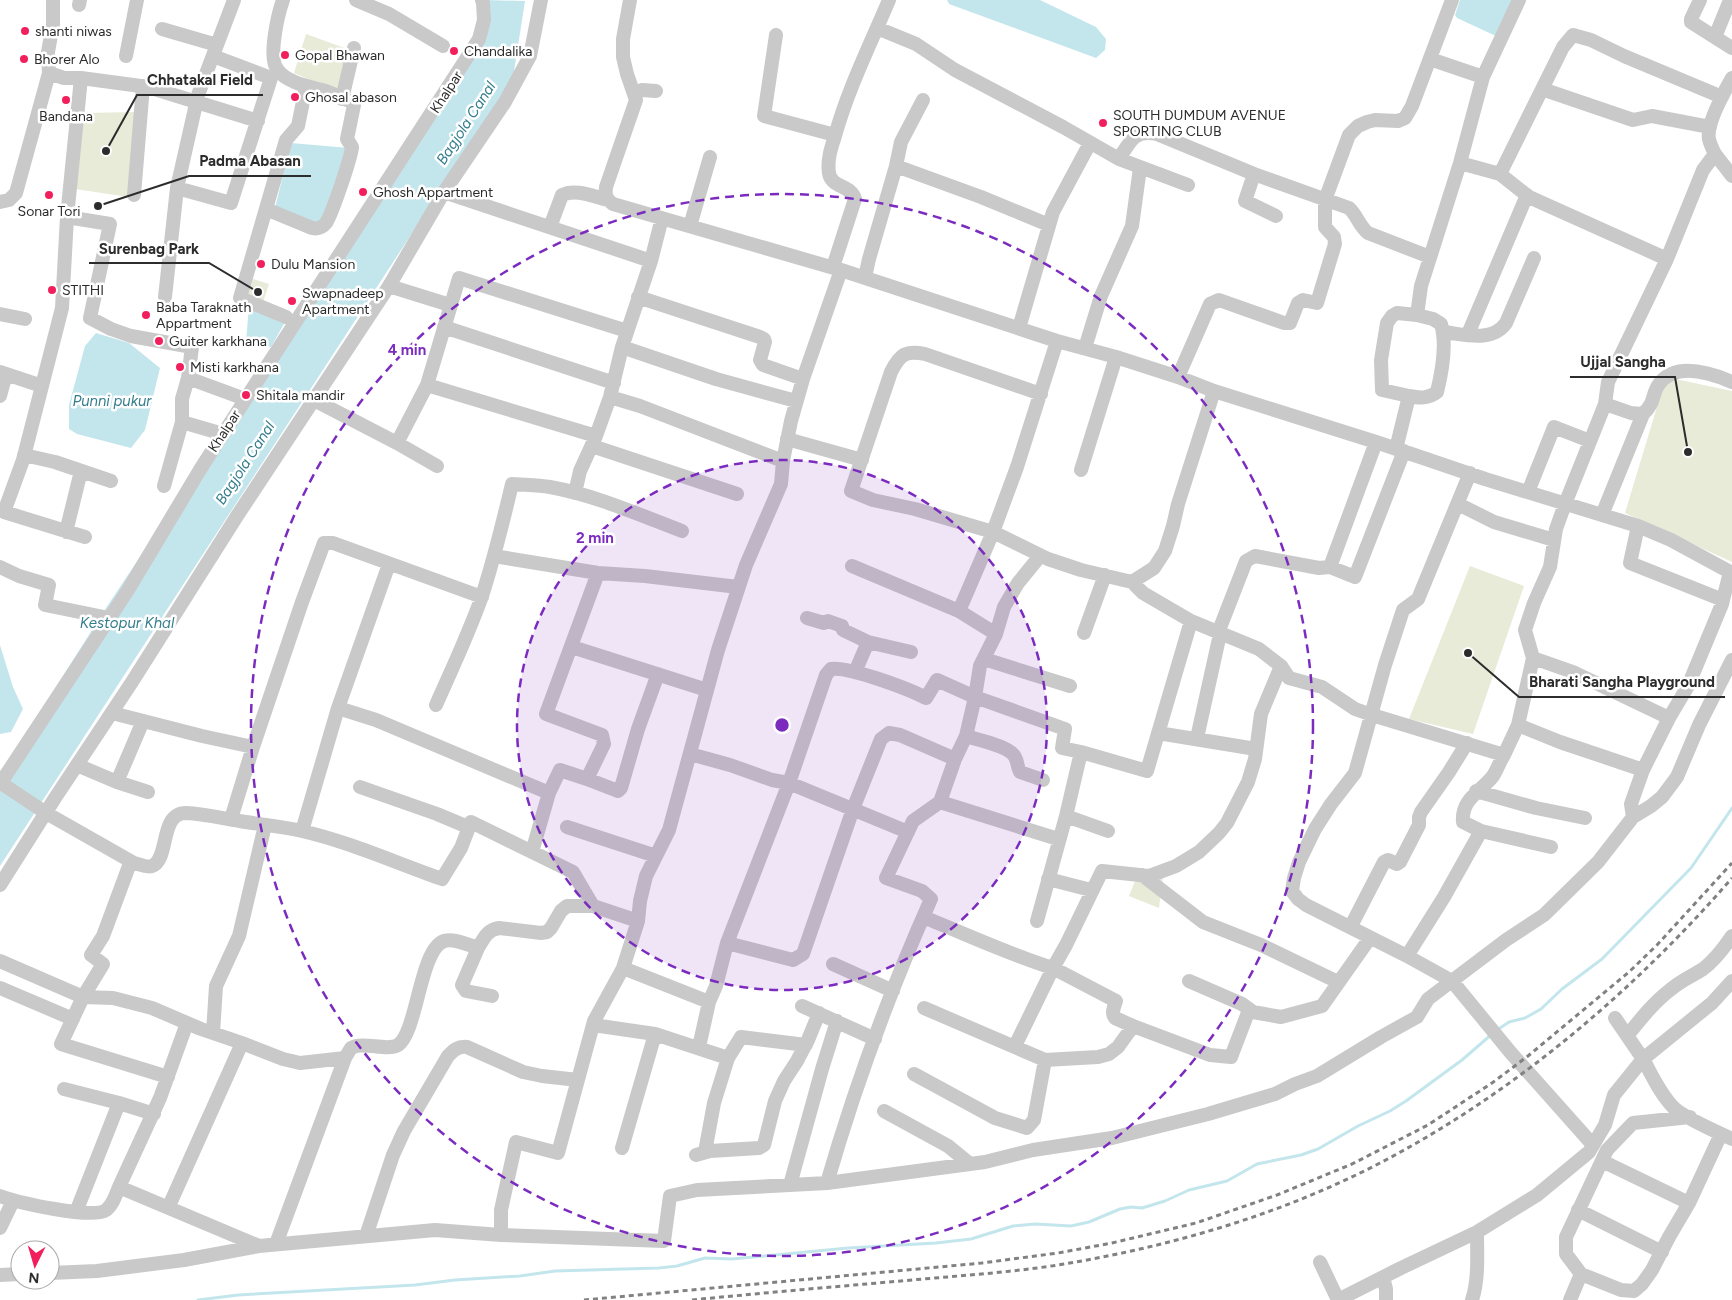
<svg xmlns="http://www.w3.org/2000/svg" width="1732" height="1300" viewBox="0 0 1732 1300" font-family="Figtree,sans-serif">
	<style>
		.green { fill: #e7ebd8 }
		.water { fill: #c3e6ed }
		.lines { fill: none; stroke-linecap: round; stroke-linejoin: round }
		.stream { stroke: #c3e6ed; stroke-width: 3 }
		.minor { stroke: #c9c9c9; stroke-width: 14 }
		.rail { stroke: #818181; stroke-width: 3; stroke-dasharray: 5 4; stroke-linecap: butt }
		.ring { fill: none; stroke: #7b2cbf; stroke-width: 2.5; stroke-dasharray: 9 6 }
		.poi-dot { fill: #f1205d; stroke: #fff; stroke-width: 2 }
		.labels { text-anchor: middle; stroke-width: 5; stroke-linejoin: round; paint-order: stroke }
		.poi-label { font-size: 14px; fill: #2c2c2c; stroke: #fff; text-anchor: start }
		.street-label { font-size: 14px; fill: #2c2c2c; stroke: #fff }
		.water-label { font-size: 15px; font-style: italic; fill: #337d8c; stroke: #fff }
		.centre { fill: #7b2cbf; stroke: #fff; stroke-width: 2.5 }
		.ring-label { font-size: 15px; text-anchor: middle; font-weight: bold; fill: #7b2cbf; stroke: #fff; stroke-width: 5; stroke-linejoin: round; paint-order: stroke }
		.leader { fill: none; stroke: #2c2c2c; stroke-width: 2 }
		.callout-dot { fill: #2c2c2c; stroke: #fff; stroke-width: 2 }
		.callout-label { font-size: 15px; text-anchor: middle; font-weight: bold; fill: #2c2c2c; stroke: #fff; stroke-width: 5; stroke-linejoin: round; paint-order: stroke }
	</style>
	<rect width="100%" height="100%" fill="#fff"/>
	<path class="green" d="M 306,34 L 350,50 L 339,92 L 294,73 Z
		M 139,112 L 129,197 L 75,189 L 82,113 Z
		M 253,279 L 269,284 L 263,302 L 247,299 Z
		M 1666,377 L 1732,391 L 1732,562 L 1625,513 Z
		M 1470,566 L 1524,586 L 1473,734 L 1409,719 Z
		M 1137,876 L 1163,876 L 1159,908 L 1129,896 Z"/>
	<path class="water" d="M 485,0 L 525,1 L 513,78 L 0,866 L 0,775 L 106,608 L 483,41 Z
		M 947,0 L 1040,0 L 1096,27 L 1106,39 L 1105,50 L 1096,58 L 949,4 Z
		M 1460,0 L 1516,0 L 1498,37 L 1457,18 L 1455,15 Z
		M 291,143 L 349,148 L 323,225 L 275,208 Z
		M 249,305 L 285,322 L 271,347 L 246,342 Z
		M 96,333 L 129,343 L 160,368 L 145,430 L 131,448 L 77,434 L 69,429 L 69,405 L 85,346 Z
		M 0,645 L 13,687 L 23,709 L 11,732 L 0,734 Z"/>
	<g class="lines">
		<path class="stream" d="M 1497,1030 L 1509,1022 L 1525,1018 L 1541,1009 L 1562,989 L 1602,959 L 1691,868 L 1732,808
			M 198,1300 L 238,1295 L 415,1285 L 455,1280 L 520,1276 L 555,1271 L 659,1268 L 677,1266 L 705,1258 L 732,1259 L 848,1248 L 936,1243 L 971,1239 L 1013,1226 L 1035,1224 L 1071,1226 L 1089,1222 L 1120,1209 L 1131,1207 L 1142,1208 L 1165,1201 L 1189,1190 L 1227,1181 L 1257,1164 L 1301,1155 L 1318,1149 L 1358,1126 L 1390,1111 L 1406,1101 L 1462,1060 L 1492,1034"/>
		<path class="minor" d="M 53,0 L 53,24 L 48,52 L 49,73 L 64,78 L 81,78
			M 356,0 L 389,14 L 443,46
			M 630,0 L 623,39 L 623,57 L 627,74 L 636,100 L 606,187 C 605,195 606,199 613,204 L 841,270 L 1057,341 L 1116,357 L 1178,377 L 1214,391 L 1376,442 L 1485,479 L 1638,526 L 1671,540 L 1730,572 L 1722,604 L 1688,686 L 1669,718 L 1643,770 L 1631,804 L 1633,817 L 1598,862 L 1544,915 L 1506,940 L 1428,999 L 1417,1017 L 1381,1037 L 1317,1076 L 1295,1084 L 1275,1094 L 1208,1114 L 1112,1138 L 1033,1150 L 985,1162 L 827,1183 L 697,1190 L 670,1196 L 664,1241 L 501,1235 L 501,1210 L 516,1142 L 558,1153 L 594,1021 L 623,968 L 638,921 L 640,901 L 646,876 L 669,830 L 718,650 L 746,565 L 781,484 L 783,461 L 791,421 L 803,379 L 841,270
			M 1700,0 L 1691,19 L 1691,22 L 1732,48
			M 79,5 L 80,0
			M 877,28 L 916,44 L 955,70 L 1063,127 L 1119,159 C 1130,142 1134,129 1157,134 L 1254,174 L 1349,208 C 1357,215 1359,226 1368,233 L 1430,257
			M 162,29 L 217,45
			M 776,35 L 764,116 L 835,135
			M 1715,37 L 1730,0
			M 126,56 L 137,0
			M 213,56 L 271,78 L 231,203 L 177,188 L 198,95 L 234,0
			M 1430,59 L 1483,77
			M 1542,89 L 1633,120 L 1652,116 L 1710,127
			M 634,94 L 642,90 L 656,91
			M 342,99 L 354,48
			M 1715,154 L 1732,176
			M 1119,159 L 1188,185
			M 1460,163 L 1500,174 L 1529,197 L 1667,259 L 1703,170 L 1715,154 C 1713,150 1710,144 1709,139 C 1706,124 1724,92 1732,78
			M 896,166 L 901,142 L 923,100
			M 1254,174 L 1245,201 L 1276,216
			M 1500,174 L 1563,47 L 1573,35 L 1591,40 L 1624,56 L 1722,97
			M 444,192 L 651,261
			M 134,195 L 143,86
			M 0,202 L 9,200 L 16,193 L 49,73
			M 266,209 L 312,228 C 317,229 322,228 326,223 C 332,214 351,158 352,147 L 347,139 L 354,105 L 351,101 C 342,99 334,94 326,91 C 311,87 286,83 277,69 C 268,57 278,14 283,0
			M 67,217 L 110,224 L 90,318 L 111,329 L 131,336 L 192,347 L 188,378 L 182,399 L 182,422 L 164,486
			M 690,226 L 710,157
			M 550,227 L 562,195 C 576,188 594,197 608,200
			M 833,267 L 855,199 C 852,185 831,188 829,173 C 827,160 831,148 835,136 C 848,89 870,45 889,0
			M 865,277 L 869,259 L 896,166 L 981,197 L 1049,225
			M 389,286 L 450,305
			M 165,297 L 177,188
			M 638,297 L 760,337 L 764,339 L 765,342 L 760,360 L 763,365 L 803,379
			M 0,314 L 25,319
			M 286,317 L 240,298 L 286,140 L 298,126 L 306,87
			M 444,327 L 614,383
			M 1019,328 L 1053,212 L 1090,143
			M 1443,332 C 1464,334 1492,343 1506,323 L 1534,258
			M 1468,334 L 1527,195
			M 622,347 L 716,379 L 796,401
			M 1085,348 L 1101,296 L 1132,226 L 1140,168
			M 0,372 L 42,386
			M 1178,377 L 1210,304 L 1219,300 L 1284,323 L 1290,323 L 1298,303 L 1303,300 L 1317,303 L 1335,244 L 1334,237 L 1325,227 L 1325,200 L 1349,135 L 1358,126 L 1367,122 L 1375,120 L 1398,121 L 1405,118 L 1412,106 L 1452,0
			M 188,378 L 245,399
			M 427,385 L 596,436
			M 1041,394 L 925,354 C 906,350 900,354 891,372 L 851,491 L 873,500 L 915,509 L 993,532 L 1048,559 L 1081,570 L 1132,582 L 1143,593 L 1191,621 L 1259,649 L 1281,666 L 1289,678 L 1322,687 L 1355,709 L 1372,715 L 1504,755 L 1518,725 L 1560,742 L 1643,770
			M 0,396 L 6,374
			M 1409,396 L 1382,390 L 1381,360 L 1387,323 L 1392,316 L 1397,313 L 1417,315
			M 610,397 L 640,406 L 783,461
			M 314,400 L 397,443 L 437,466
			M 1605,404 L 1631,413 L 1643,414 C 1656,402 1651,395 1659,384 C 1676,361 1711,373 1732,382
			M 182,422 L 223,434
			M 787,439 L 862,460
			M 397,443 L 427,385 L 459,278 L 627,331
			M 592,446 L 737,494
			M 1396,449 L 1409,396 C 1420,398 1428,399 1437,392 C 1442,372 1447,344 1441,324 L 1433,319 L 1417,315 L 1421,286 L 1460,163 L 1483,77 L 1519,0
			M 24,455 L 55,462 L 111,481
			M 1081,470 L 1116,357
			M 1470,473 L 1418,599 L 1403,610 L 1385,665 L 1355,773 L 1331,804 L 1315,829 L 1299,862 L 1294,878 L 1292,891 L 1298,899 L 1306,905 L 1407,956 L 1452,981 L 1511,1053 L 1593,1145
			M 1528,492 L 1554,427 L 1590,441
			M 575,493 L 580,471 L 596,436 L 610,397 L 622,347 L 651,261 L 662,218
			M 1458,504 L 1494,522 L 1554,540
			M 1602,515 L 1643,414
			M 1638,526 L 1630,563 L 1723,600
			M 66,532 L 81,471
			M 85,537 L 4,512 L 23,460 L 62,308 L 67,217 L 81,78 L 148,87 L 258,121
			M 494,556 L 598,573 L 645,576 L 738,587
			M 852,566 L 959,611 L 996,634
			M 0,567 L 19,576 L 49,585 L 45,605 L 109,618
			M 1330,567 L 1355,577 L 1404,451
			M 1132,582 L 1154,568 L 1165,551 L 1173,526 L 1178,504 L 1214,391
			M 959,611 L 993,532 L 1017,467 L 1057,341
			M 807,618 L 824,623 L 828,621 L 842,626 L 843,630 L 868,642
			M 1084,633 L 1105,575
			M 1218,633 L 1246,561 L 1255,556 L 1319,568 L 1330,567 L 1376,442
			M 572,647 L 707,690
			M 1533,658 L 1525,630 L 1534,603 L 1550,567 L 1556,529 L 1565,504 L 1605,404 L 1608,382 L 1667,259
			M 984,659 L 1070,686
			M 855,672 L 868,642 L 911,652
			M 436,705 C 452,669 469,633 482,596 C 494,559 503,522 512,484 C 524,485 538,485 550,487 C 595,495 640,515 682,531
			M 338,708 L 376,720 L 549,793
			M 112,713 L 202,736 L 253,747
			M 1518,725 L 1533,658 L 1573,672 L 1669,718
			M 1158,733 L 1256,749
			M 966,736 C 978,740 1010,746 1015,757 C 1018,762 1017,767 1020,772 L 1043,780
			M 1197,738 L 1220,634
			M 690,754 L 730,765 L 772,780 L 789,783 L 908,832
			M 77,765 L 117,782 L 148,792
			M 587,779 L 618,791 L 621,788 L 638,729 L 658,674
			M 117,782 L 143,721
			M 1,783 L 46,813 L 134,863
			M 0,784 L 128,590 L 201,468 L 479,39 L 484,20 L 483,3 L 482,0
			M 360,787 L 437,814 L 468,827
			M 1476,791 L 1536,808 L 1585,818
			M 940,802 L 1058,839
			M 1066,816 L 1081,752 L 1147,771 L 1191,621
			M 1633,817 L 1651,806 L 1662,797 L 1677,777 L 1699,725 L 1732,660
			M 231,819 L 253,747 L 302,602 L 324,543 L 333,543 L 482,597
			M 567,827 L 656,856
			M 302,831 L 338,708 L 389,564
			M 1481,831 L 1551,847
			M 532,852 L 549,793 L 560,770 L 587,779 L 604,744 L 602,735 L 546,714 L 598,573
			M 1142,875 L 1203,922 L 1261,945 L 1338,982
			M 1048,879 L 1091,890
			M 0,885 L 55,798 L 132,682 L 237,516 L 389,286 L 444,192 L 505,102 L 530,56 L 541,0
			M 923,917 C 966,934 1008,954 1053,968 L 1066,945 L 1102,871 L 1149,876 L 1176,866 L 1199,852 L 1219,833 L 1227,823 L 1248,782 L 1255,759 L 1261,714 L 1281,666
			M 1037,921 L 1066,816 L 1108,831
			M 1351,926 L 1384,862 L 1388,860 L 1397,864 L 1400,862 L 1419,825 L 1419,817 L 1421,812 L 1449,772 L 1467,743
			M 727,943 L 793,960 L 803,954 L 853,809 L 881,739 L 889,733 L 900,735 L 955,759
			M 478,948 L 462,985 L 466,991 L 492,996
			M 1407,956 L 1444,897 L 1481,831 L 1463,822 C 1461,798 1482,791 1493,776 C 1497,770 1500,761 1504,755
			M 0,961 L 83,997 L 113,998 L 152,1008 L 201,1029 L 242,1043 L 283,1059 L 300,1063 L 345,1058 L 351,1048 L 356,1046 C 368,1043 388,1051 398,1045 C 417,1033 420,949 444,941 C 454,938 468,945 478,948 C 484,938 487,930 499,928 L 541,933 L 547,932 L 551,928 L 561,911 L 567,906 L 593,906
			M 833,964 L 893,991
			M 623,968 L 709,1002
			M 1189,981 L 1242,1004 L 1253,1012 L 1281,1017 L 1322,1006 L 1370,938
			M 0,988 L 73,1019
			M 802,1006 L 875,1039
			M 924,1008 L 1045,1060
			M 1615,1018 L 1643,1059 L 1712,1003 L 1732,981
			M 593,1025 L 655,1034 L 728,1058 L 741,1037 L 806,1045
			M 213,1033 L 216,986 L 239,936 L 265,825
			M 1627,1036 C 1640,1020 1653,1003 1670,990 C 1680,981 1692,976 1703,969 C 1715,960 1724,948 1732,936
			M 1015,1046 L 1053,968 L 1116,1001 C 1114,1007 1111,1013 1115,1018 L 1133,1026
			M 699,1047 L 709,1002 L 716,986 L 727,943 L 789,783 L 826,675 L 831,669 C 848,666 909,689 926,698 L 937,680 L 975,697 L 1065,729 L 1062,748 L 1081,752
			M 914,1074 L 995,1118 L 1027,1128 L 1034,1120 L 1045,1060 L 1098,1057 L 1109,1054 L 1118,1047 L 1133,1026 L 1210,1055 L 1231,1057 L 1249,1010
			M 168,1077 L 61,1044 L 83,997 L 103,964 L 91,955 L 103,936 L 129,866 L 134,863 C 139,864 147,868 152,866 C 170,859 159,813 186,813 C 206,814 226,819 246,822 C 265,825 284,827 302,831 C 350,842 396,863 442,879 L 461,848 L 471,822 L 573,872 L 593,906 L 638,921
			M 64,1089 L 119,1103 L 154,1114
			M 884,1111 L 948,1146 L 970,1164
			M 1690,1117 L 1633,1123 L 1607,1150 L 1566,1237 L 1566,1254 L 1581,1274 L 1621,1290 L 1634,1291 L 1642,1284 L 1652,1270 L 1669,1237 L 1689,1203 L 1721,1134
			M 622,1148 L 655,1034
			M 705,1152 L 714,1103 L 728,1058
			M 696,1155 L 710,1151 L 759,1148 L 764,1145 L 775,1101 L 784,1081 L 797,1061 L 808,1040 L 819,1013
			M 1602,1161 L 1689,1203
			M 827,1183 C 855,1086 890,991 931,899 L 922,891 L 886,878 L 913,821 L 940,802 L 955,759 L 966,736 L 975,697 L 980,666 L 996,634 L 1004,607 L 1018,583 L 1040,556
			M 790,1185 L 822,1069 L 837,1021
			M 119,1187 L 160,1098 L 187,1023
			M 0,1196 C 17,1202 93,1220 106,1210 C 113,1205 116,1194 119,1187 L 259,1246
			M 169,1206 L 242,1043
			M 1578,1210 L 1662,1252
			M 76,1212 L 119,1103
			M 0,1228 L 13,1201
			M 366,1236 L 393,1155 L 404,1131 L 448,1056 C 454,1050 458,1046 467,1047 L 523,1072 L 542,1076 L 578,1080
			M 276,1244 L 345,1058
			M 1320,1262 L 1338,1300
			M 50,1273 L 97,1271 L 184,1260 L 259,1246 L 435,1230 L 501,1235
			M 0,1275 L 20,1274
			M 1383,1277 L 1386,1289 L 1386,1300
			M 1338,1300 L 1401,1268 L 1477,1232 L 1537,1195 L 1589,1152 L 1605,1125 L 1614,1095 L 1643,1059 C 1652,1075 1660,1094 1674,1108 C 1683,1117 1719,1133 1732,1139
			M 1472,1300 C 1479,1279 1477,1254 1477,1232
			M 1570,1300 L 1581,1274"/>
		<path class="rail" d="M 584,1300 L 982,1263 L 1058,1253 L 1112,1243 L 1196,1223 L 1277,1195 L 1352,1164 L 1428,1125 L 1492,1083 L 1528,1056 L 1629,972 L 1657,945 L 1732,863
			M 692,1300 C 762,1293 831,1287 901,1281 C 954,1276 1006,1273 1058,1265 C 1169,1247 1280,1215 1380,1163 C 1514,1093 1633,992 1732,878"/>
	</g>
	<circle cx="782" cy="725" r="265" fill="#7b2cbf" fill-opacity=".12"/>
	<g class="ring">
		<circle cx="782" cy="725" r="265"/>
		<circle cx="782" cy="725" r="531"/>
	</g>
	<g class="poi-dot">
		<circle cx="25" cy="31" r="5"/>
		<circle cx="454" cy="51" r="5"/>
		<circle cx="285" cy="55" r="5"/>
		<circle cx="24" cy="59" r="5"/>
		<circle cx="295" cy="97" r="5"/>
		<circle cx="66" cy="100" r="5"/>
		<circle cx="1103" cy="123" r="5"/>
		<circle cx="363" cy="192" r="5"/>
		<circle cx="49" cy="195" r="5"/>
		<circle cx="261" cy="264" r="5"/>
		<circle cx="52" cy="290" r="5"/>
		<circle cx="292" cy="301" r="5"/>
		<circle cx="146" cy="315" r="5"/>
		<circle cx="159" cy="341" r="5"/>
		<circle cx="180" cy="367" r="5"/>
		<circle cx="246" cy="395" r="5"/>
	</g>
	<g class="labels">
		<g class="poi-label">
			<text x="35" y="36">shanti niwas</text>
			<text x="464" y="56">Chandalika</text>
			<text x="295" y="60">Gopal Bhawan</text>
			<text x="34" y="64">Bhorer Alo</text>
			<text x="305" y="102">Ghosal abason</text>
			<text x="1113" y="120">SOUTH DUMDUM AVENUE<tspan x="1113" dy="16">SPORTING CLUB</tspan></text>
			<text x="66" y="121" text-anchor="middle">Bandana</text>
			<text x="373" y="197">Ghosh Appartment</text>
			<text x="49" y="216" text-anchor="middle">Sonar Tori</text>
			<text x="271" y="269">Dulu Mansion</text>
			<text x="62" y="295">STITHI</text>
			<text x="302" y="298">Swapnadeep<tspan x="302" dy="16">Apartment</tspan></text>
			<text x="156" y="312">Baba Taraknath<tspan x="156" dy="16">Appartment</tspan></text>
			<text x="169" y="346">Guiter karkhana</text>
			<text x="190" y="372">Misti karkhana</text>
			<text x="256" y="400">Shitala mandir</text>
		</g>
		<g class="street-label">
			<text transform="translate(446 92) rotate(-57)" y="5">Khalpar</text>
			<text transform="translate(224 431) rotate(-57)" y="5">Khalpar</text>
		</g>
		<g class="water-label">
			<text transform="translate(466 123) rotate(-57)" y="5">Bagjola Canal</text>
			<text x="112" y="406">Punni pukur</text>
			<text transform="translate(245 463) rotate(-57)" y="5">Bagjola Canal</text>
			<text x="127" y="628">Kestopur Khal</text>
		</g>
	</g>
	<circle cx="782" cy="725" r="8" class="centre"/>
	<g class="ring-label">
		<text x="407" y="355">4 min</text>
		<text x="595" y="543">2 min</text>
	</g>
	<path class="leader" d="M106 151L137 95H263M98 206L189 176H311M258 292L209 263H89M1688 452L1675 377H1570M1468 653L1519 697H1725"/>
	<g class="callout-dot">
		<circle cx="106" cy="151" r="5"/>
		<circle cx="98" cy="206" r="5"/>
		<circle cx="258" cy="292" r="5"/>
		<circle cx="1688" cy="452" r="5"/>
		<circle cx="1468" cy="653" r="5"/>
	</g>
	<g class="callout-label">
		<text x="200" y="85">Chhatakal Field</text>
		<text x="250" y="166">Padma Abasan</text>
		<text x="149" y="254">Surenbag Park</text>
		<text x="1623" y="367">Ujjal Sangha</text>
		<text x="1622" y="687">Bharati Sangha Playground</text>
	</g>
	<g transform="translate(35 1265) rotate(185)"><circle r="24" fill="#ffffff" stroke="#ababab"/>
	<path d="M0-4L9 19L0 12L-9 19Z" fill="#f1205d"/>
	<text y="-8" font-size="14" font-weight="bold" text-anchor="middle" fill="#2c2c2c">N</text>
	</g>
</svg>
